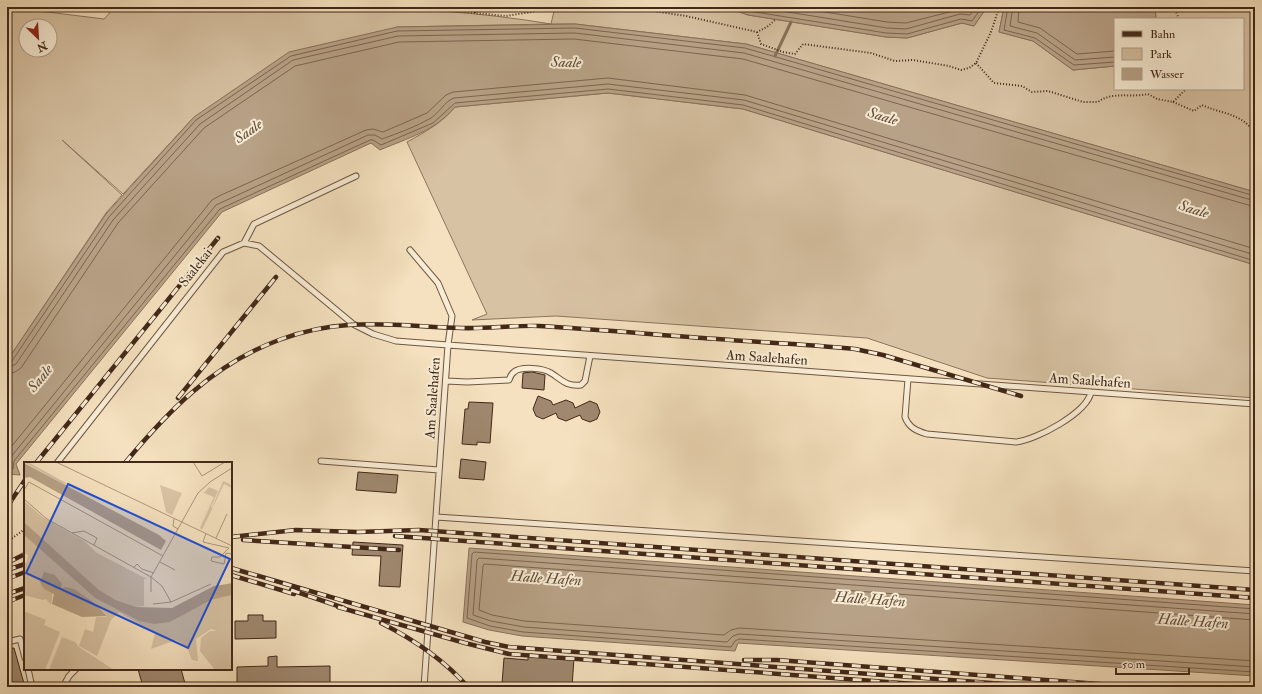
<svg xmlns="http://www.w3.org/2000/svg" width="1262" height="694" viewBox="0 0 1262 694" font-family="'IM FELL Double Pica',serif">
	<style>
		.green { fill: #d7c2a3; stroke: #8c755e; fill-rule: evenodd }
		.water { fill: #b8a287; stroke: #89715b }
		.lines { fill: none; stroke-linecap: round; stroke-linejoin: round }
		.shore { stroke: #7d6550; stroke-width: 1 }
		.stream { stroke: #89715b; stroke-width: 3 }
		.building { fill: #9f886f; stroke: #422819 }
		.lane-casing { stroke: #6f5642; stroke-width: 7 }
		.path { stroke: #422819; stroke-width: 2; stroke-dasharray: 1 2; stroke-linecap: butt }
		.lane { stroke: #f8ecd5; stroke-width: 5 }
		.rail-casing { stroke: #422819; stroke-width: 4.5 }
		.rail { stroke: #f8ecd5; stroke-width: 3; stroke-dasharray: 9; stroke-linecap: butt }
		.labels { text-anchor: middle; stroke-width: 4; stroke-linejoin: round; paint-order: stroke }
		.street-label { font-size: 14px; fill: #422819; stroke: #f8ecd5 }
		.water-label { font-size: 15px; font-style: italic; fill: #654d3a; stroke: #f8ecd5 }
		.inset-road { fill: none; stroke: #ad977d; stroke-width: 1 }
		.view { fill: #1d4ed8; fill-opacity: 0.15; stroke: #1d4ed8; stroke-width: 2 }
		.inset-edge { fill: none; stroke: #422819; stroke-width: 2 }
	</style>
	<rect width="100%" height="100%" fill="#f5e1bf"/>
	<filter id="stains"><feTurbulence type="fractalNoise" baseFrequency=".005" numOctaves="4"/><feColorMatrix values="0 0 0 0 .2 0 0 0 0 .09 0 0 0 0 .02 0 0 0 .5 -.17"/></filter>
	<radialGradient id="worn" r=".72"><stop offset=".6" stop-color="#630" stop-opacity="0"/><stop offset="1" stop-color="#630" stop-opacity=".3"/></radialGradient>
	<path class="green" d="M 7,7 L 104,19 L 115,7 C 259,7 409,0 551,24 L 555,7 L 726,7 L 748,15 L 886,37 L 907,38 L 962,23 L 974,26 L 987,7 L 1004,7 L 999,32 L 1033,41 L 1073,70 L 1115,66 L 1115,89 L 1243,89 L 1243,19 L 1156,19 L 1155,7 L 1255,7 L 1255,192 L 746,44 L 575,24 L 552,24 L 397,27 L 194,117 L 123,194 L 62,140 L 122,195 L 106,213 L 7,361 ZM 26,26 L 50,26 L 50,50 L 26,50 Z
		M 608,93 L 743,109 L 1255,265 L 1255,398 L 987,378 L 867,338 L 556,316 L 472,320 L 487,314 L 407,142 C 425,132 442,123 455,107 Z"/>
	<path class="water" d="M 726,7 L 987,7 L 974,26 L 962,23 L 907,38 L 886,37 L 748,15 Z
		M 1004,7 L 1155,7 L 1156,19 L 1115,19 L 1115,66 L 1073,70 L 1033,41 L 999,32 Z
		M 575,24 L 746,44 L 1255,192 L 1255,265 L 743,109 L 608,93 L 455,107 C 435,131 408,138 380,150 L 371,143 L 222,212 L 16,464 L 20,475 L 7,474 L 7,361 L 106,214 L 194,117 L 289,52 L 397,27 Z
		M 469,548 L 1255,605 L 1255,676 L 738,643 L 735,651 L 522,636 L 489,630 L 463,622 Z"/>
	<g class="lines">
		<path class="shore" d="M 738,7 L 749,11 L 886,33 L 907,34 L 961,19 L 972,21 L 982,7
			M 757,7 L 887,28 L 906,29 L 960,14 L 970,15 L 976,7
			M 794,7 L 887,22 L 906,23 L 969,7
			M 1008,7 L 1004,30 L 1035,38 L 1074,65 L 1115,62
			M 1013,7 L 1010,26 L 1037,33 L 1075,60 L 1115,57
			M 1019,7 L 1018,22 L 1040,28 L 1077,54 L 1115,51
			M 7,363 L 12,361 L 109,217 L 196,120 L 291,56 L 397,31 L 575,28 L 745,48 L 1255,196
			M 7,368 L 16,364 L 113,220 L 200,124 L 293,60 L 398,36 L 575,33 L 744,53 L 1255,201
			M 7,374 L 15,372 L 21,368 L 118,223 L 204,128 L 295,66 L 399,42 L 574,39 L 743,59 L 1255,207
			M 7,452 L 212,200 L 219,196 L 366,130 L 373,129 L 383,132 L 427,113 L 446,95 L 453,92 L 608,78 L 745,95 L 1255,249
			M 7,464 L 10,458 L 216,205 L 368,135 L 375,135 L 382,139 C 398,133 416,127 431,118 C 439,113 445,101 454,98 L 608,84 L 744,100 L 1255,255
			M 7,470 L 13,469 L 14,461 L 220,209 L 370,140 L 373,140 L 381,145 L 433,123 L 455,103 L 608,89 L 743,105 L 1255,261
			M 1255,609 L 474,552 L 472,554 L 467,618 L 490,626 L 523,632 L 731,647 L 735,641 L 739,639 L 1255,672
			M 1255,614 L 479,558 L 477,560 L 473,615 L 491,621 L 524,627 L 727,642 L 733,636 L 739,634 L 1255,667
			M 1255,620 L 484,564 L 483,566 L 479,610 L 492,615 L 524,621 L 724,635 L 731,630 L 739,628 L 1255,661"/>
		<path class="stream" d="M 775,56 L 791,22"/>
	</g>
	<path class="building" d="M 532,372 L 545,375 L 544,390 L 522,388 L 523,373 Z
		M 538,396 L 551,401 L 553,405 L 566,400 L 573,403 L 575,408 L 590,401 L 597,404 L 600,412 L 597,419 L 590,422 L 582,419 L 580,415 L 566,421 L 558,418 L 556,413 L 543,419 L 536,416 L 533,409 Z
		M 469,402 L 493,403 L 490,443 L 477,442 L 477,445 L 462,444 L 465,409 L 468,409 Z
		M 461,459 L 486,462 L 484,480 L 459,478 Z
		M 358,472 L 398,475 L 396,493 L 356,490 Z
		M 353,542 L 403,545 L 400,587 L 379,586 L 381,556 L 352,555 Z
		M 248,615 L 263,615 L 263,621 L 276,621 L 276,638 L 235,639 L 235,621 L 248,621 Z
		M 14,648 L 25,687 L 7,687 L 7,649 Z
		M 528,654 L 574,658 L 572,687 L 542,687 L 502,684 L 504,658 L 528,660 Z
		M 277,656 L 277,667 L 330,666 L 330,687 L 237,687 L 237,667 L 268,666 L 268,657 Z
		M 138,669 L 181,669 L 186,687 L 143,687 Z"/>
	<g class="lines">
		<defs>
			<path id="lane" d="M 244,243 L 254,224 L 356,176
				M 908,379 L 905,417 C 909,428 917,431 927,434 L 1016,442 C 1036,440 1087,413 1091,392
				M 446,381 L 467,382 L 509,380 C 510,377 511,374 514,372 C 521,366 543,368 551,373 C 562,380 567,387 581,385 L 585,381 L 590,356
				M 321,461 L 439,470
				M 57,463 L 223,252 L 244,243 L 259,246 L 353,324 L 373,334 L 396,341 L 448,345 L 452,316 L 438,283 L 410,250
				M 436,517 L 1255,571
				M 7,642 L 20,639 L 23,650
				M 25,649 L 23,650 L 25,658
				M 28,669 L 32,687
				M 63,687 L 69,676 L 76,669
				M 424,687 L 448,345 L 1255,404"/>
		</defs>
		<use href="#lane" class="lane-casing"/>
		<path class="path" d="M 414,7 L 506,16 L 544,10 L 550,7
			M 627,7 L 686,16 L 757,32 L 767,27 L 775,20
			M 1174,7 L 1179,19
			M 652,11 L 656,7
			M 475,13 L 476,7
			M 757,32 L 761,44 L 783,52 L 795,54 L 803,44 L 871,53 L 895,61 L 913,60 L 949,66 L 961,70 L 969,68 L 976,63 L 991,32 L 999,8
			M 976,63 L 994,83 L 1022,86 L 1032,92 L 1048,91 L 1083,102 L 1098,102 C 1112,91 1131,98 1148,94 L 1157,99 L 1173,102 L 1186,89
			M 1173,102 L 1194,111 L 1202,105 C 1221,114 1243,113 1255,134
			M 7,542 L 25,529"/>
		<use href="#lane" class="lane"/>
		<defs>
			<path id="rail" d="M 178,398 L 276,277
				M 36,463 L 218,238
				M 125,463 C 168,411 214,364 279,340 C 343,316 395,326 461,328 C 487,329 513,325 539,326 C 593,329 648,334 703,338 C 753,342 804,344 855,349 L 883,355 L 1021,396
				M 7,507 L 25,480
				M 395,536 L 1255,598
				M 231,537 L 296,530 L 358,532 L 419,530 L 1255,590
				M 243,540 L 399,550
				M 7,563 L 25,554
				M 231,568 L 485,642 L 509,647 L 1044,687
				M 7,570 L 25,564
				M 231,575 L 294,594
				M 7,579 L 25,572
				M 291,590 L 344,608
				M 7,594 L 25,588
				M 7,602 L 25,595
				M 338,607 L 465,643 L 509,654 L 955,687
				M 381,623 C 413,639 444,660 468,687
				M 744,660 L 777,660 L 1139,687"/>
		</defs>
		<use href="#rail" class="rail-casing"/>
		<use href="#rail" class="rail"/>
	</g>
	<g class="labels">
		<g class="street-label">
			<text transform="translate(195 267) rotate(-52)" y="5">Saalekai</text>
			<text transform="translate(767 357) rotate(4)" y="5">Am Saalehafen</text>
			<text transform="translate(1090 380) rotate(4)" y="5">Am Saalehafen</text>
			<text transform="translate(432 398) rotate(-86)" y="5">Am Saalehafen</text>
		</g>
		<g class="water-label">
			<text transform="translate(566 62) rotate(2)" y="5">Saale</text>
			<text transform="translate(883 116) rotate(17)" y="5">Saale</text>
			<text transform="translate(248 131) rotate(-35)" y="5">Saale</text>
			<text transform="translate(1194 209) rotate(17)" y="5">Saale</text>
			<text transform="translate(40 378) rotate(-51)" y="5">Saale</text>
			<text transform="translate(546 578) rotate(4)" y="5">Halle Hafen</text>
			<text transform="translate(870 599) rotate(4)" y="5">Halle Hafen</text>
			<text transform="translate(1193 621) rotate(4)" y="5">Halle Hafen</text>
		</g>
	</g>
	<g transform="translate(24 462)">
		<rect width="208" height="208" fill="#f5e1bf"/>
		<path d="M 0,0 L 4,0 L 42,21 L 41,23 ZM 199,19 L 208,23 L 208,26 L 200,22 L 178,68 L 176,66 L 190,35 L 180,31 L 185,25 L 194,29 L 187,45 L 188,46 ZM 136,23 L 158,31 L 148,53 L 142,50 ZM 0,39 L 20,56 L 60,79 L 73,91 L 123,117 L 120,117 L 120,144 L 112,145 L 92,138 L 75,128 L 0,60 ZM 0,73 L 71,136 L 115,159 L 146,160 L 187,138 L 208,133 L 208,208 L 191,208 L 176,189 L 177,176 L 186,169 L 193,169 L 187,167 L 172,177 L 174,199 L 168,198 L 163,185 L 152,178 L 127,187 L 131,171 L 95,150 L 87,158 L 73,194 L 55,184 L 61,167 L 69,170 L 72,155 L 82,155 L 83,153 L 53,129 L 37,127 L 31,113 L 27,143 L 22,137 L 19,138 L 0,133 L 0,102 L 3,100 L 4,93 L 0,91 ZM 0,149 L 22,158 L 20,163 L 36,170 L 21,208 L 0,208 ZM 38,175 L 51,180 L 55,185 L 90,208 L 25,208 Z" fill="#d7c2a3"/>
		<path d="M 0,1 L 135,73 L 142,79 L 137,88 L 6,15 L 0,16 ZM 0,60 L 75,128 L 92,138 L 112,145 L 148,146 L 190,124 L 203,122 L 208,121 L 208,133 L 187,138 L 146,160 L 130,162 L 115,159 L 71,136 L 0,73 ZM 20,110 L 31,113 L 38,122 L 37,127 L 41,125 L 50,127 L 69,140 L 83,154 L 58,155 L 28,142 L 30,132 L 20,127 L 16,120 Z" fill="#b8a287"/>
		<path class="inset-road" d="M 32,0 L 208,84M 169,0 L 178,14 L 201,0M 0,28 L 5,20 L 139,94M 0,37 L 23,57 L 127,115 L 174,31 L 186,20 L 208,6M 150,57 L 149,64 L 154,67M 48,71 L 60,69 L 73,76 L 70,83M 182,71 L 179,80 L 205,86 L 196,95 L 188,95 L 187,99 L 200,102 L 202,91 L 208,92M 192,76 L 203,52M 136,100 L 151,108M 110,105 L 113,102 L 118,107 L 130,111M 127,130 L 127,115 L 138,124 L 147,140 L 187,122M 129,142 L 147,140"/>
		<path class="view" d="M 44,22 L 206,97 L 164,186 L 2,111 Z"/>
		<rect width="208" height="208" class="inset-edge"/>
	</g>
	<rect width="1262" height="694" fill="none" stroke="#f5e1bf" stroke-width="24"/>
	<rect x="8" y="8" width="1246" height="678" fill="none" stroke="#422819" stroke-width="2"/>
	<rect x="12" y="12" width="1238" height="670" fill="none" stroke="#422819"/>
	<rect x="1114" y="18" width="130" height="72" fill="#f8ecd5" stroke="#af9e8a"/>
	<rect x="1122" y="31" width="20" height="6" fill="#422819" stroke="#af9e8a"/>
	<text x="1150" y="38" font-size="12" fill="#422819">Bahn</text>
	<rect x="1122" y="48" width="20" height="12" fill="#d7c2a3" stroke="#af9e8a"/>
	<text x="1150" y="58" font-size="12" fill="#422819">Park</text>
	<rect x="1122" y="68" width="20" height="12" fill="#b8a287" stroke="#af9e8a"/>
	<text x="1150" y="78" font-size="12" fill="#422819">Wasser</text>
	<g transform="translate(38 38) rotate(155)"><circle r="19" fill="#f8ecd5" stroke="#af9e8a"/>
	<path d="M0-3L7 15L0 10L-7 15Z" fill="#8f2418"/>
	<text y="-6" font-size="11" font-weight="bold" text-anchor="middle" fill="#422819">N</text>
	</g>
	<path d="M1116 668v6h73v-6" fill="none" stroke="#422819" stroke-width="2"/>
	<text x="1122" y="668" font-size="12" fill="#422819" stroke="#f8ecd5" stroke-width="3" paint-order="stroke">50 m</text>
	<rect width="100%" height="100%" filter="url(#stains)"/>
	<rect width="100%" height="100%" fill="url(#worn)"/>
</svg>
